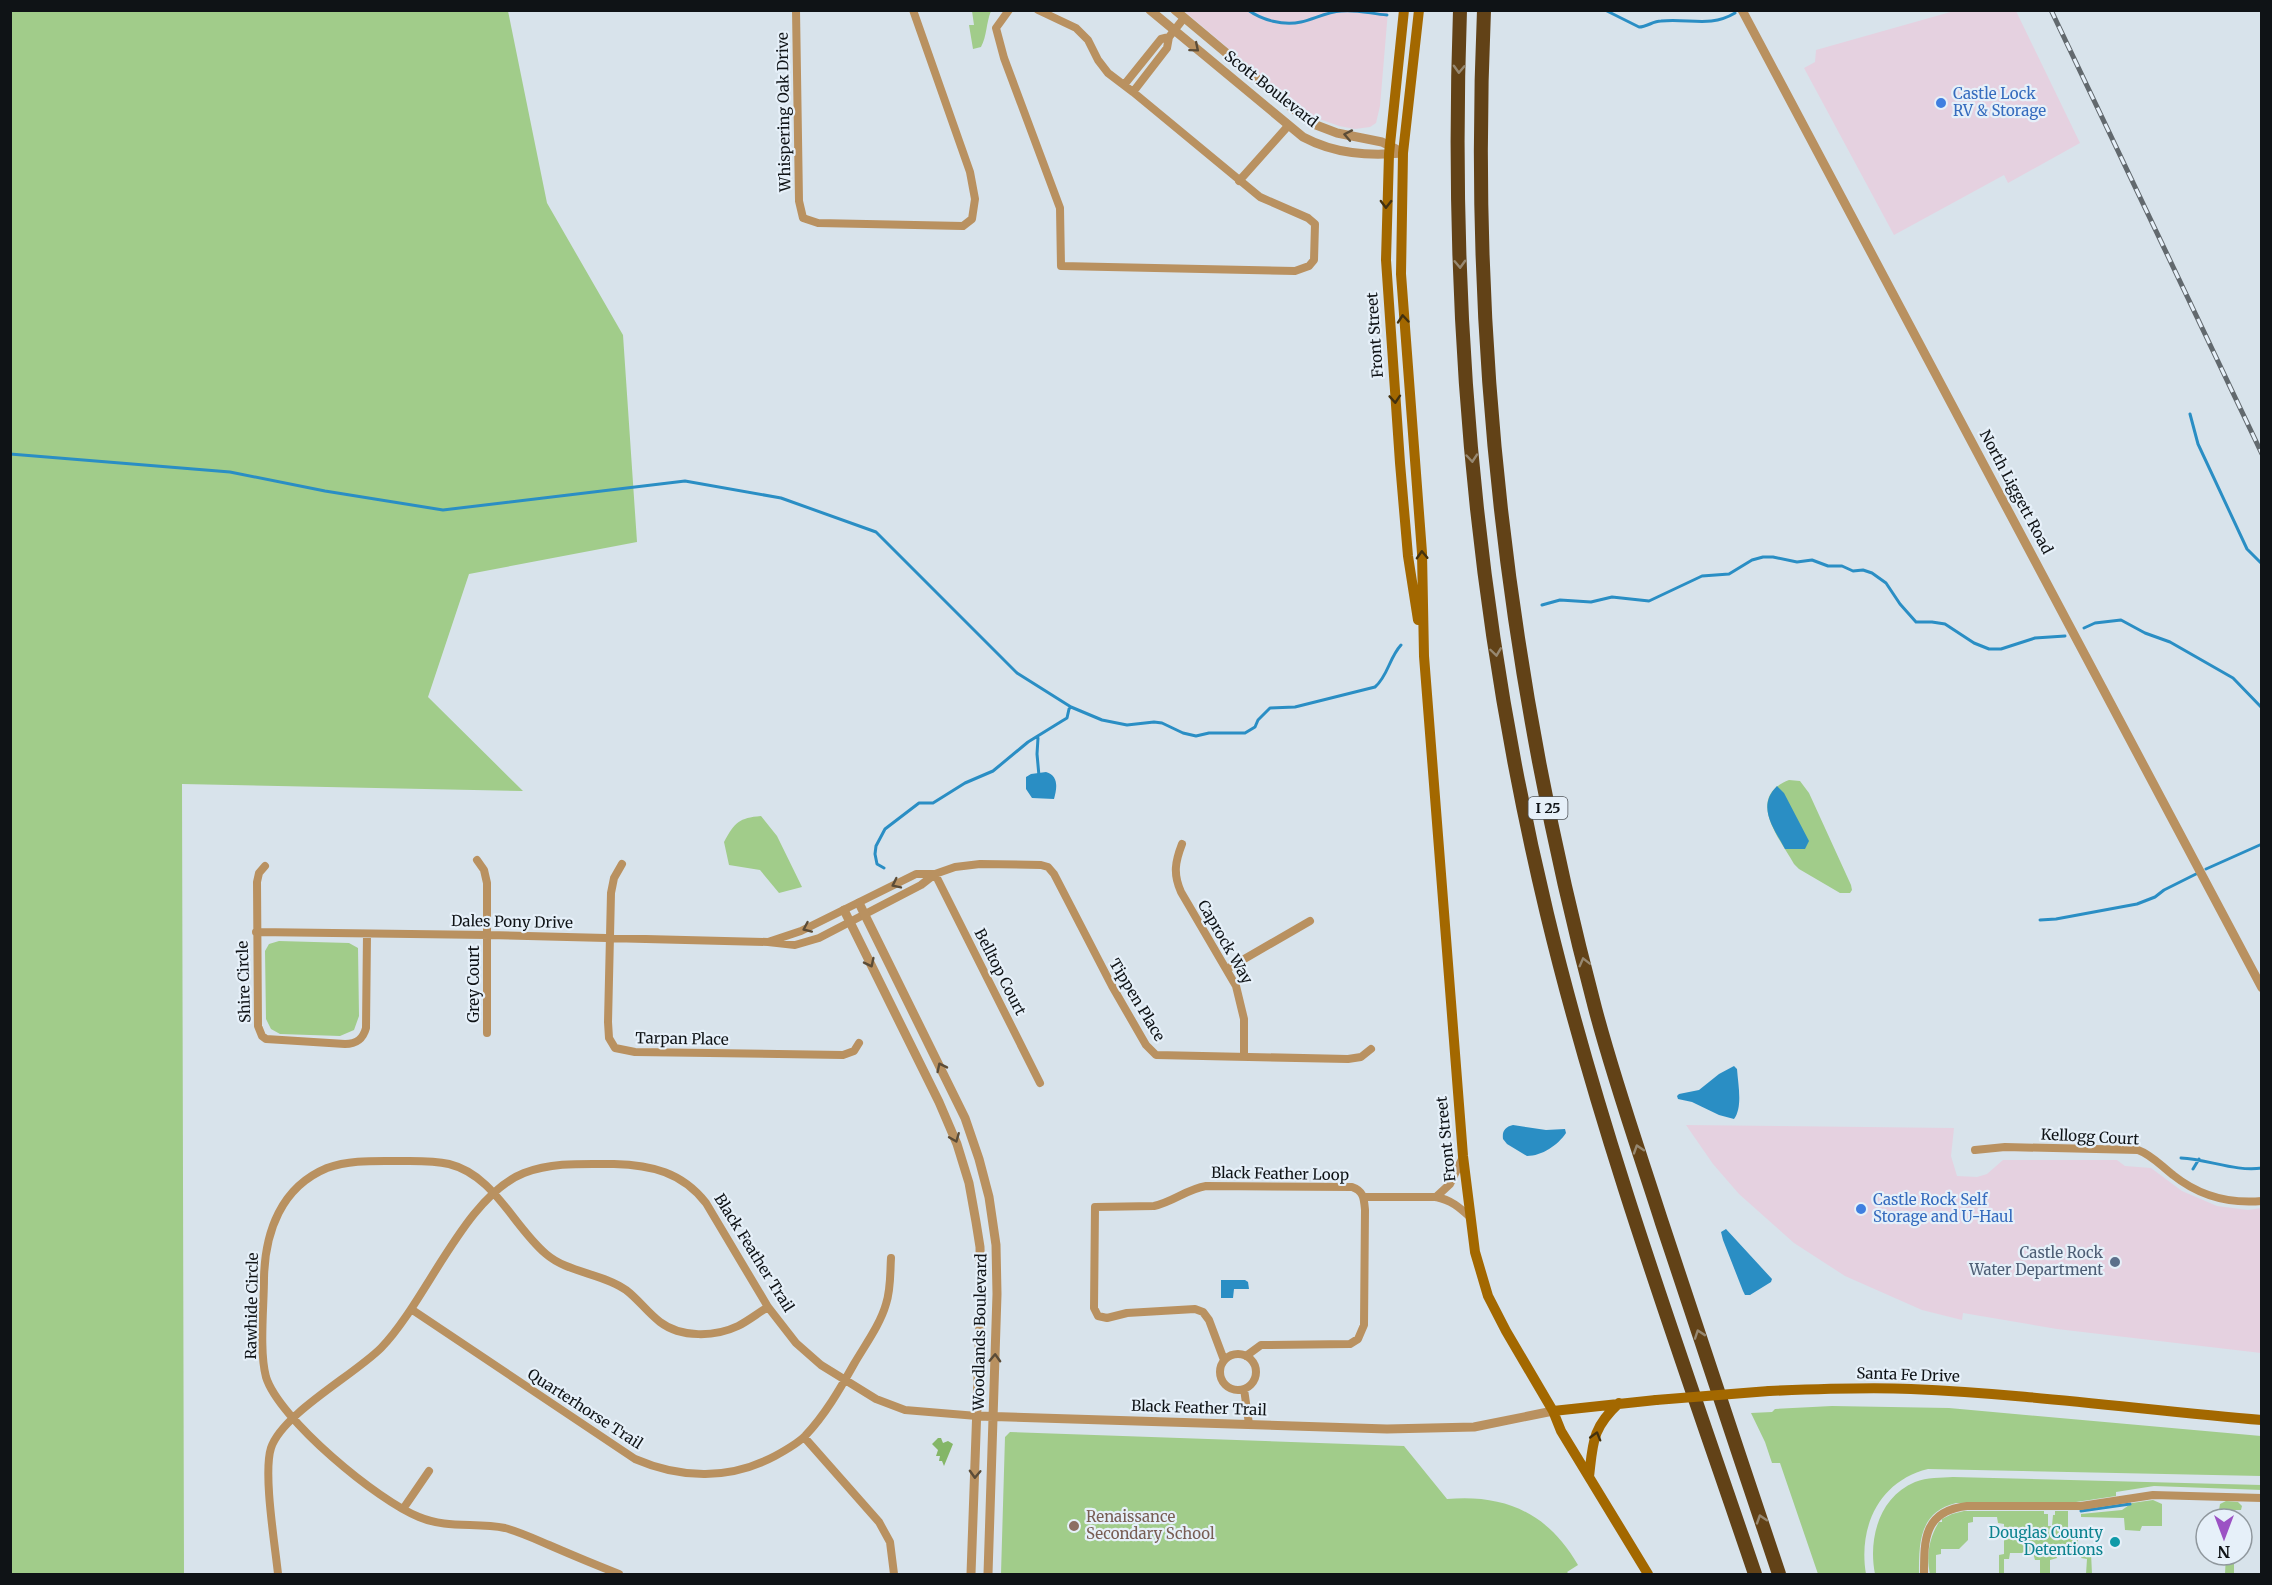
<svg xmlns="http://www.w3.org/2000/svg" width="2272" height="1585" viewBox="0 0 2272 1585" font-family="Merriweather,serif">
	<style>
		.commercial { fill: #e5d1e0 }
		.education { fill: #e6d0dd }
		.green { fill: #a1cc8a }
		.forest { fill: #84b667 }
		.water { fill: #2a8ec4 }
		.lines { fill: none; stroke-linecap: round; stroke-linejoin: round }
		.stream { stroke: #2a8ec4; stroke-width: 3 }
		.minor { stroke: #b99160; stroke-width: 8 }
		.tertiary { stroke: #b99160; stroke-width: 9 }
		.secondary { stroke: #a36800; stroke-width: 10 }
		.motorway { stroke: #624217; stroke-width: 14 }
		.rail-casing { stroke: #62696e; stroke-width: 5 }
		.rail { stroke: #e6f0f9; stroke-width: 3; stroke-dasharray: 9; stroke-linecap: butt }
		.secondary-bridge { stroke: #a36800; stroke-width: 10 }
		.oneway { stroke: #5b4c37 }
		.oneway2 { stroke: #978871 }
		.oneway3 { stroke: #43310e }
		.shop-dot { fill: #3f7fe0; stroke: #e6f0f9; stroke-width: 2 }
		.service-dot { fill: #5c6f8a; stroke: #e6f0f9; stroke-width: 2 }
		.education-dot { fill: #8d6e63; stroke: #e6f0f9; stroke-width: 2 }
		.culture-dot { fill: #0f9aa8; stroke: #e6f0f9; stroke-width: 2 }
		.labels { text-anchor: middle; stroke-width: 4.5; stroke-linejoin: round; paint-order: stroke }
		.shield { fill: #e6f0f9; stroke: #50555a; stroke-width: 1.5 }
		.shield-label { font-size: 14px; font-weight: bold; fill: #0f1316 }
		.street-label { font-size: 15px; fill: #0f1316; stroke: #e6f0f9 }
		.shop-label { font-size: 15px; fill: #366cbe; stroke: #e6f0f9; text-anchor: start }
		.service-label { font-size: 15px; fill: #4e5e75; stroke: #e6f0f9; text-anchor: end }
		.education-label { font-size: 15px; fill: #785e54; stroke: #e6f0f9; text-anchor: start }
		.culture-label { font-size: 15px; fill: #0d838f; stroke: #e6f0f9; text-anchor: end }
	</style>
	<rect width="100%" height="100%" fill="#d8e3eb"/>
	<path class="commercial" d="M 1954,11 L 2016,11 L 2080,143 L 2008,183 L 2004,175 L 1894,235 L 1804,68 L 1815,62 L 1816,50 Z
		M 1686,1125 L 1954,1128 L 1951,1156 L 1957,1176 L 1977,1177 L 1987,1174 L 2003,1160 L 2117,1160 L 2125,1166 L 2151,1168 L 2182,1191 L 2217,1206 L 2248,1210 L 2261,1208 L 2261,1353 L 2057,1329 L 1963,1313 L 1962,1320 L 1922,1310 L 1845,1276 L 1794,1243 L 1739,1194 L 1713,1164 Z"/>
	<path class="education" d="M 1184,11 L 1388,11 L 1380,106 L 1376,123 L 1370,127 L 1355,129 L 1339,126 L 1314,117 L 1292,102 Z"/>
	<path class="green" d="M 11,10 L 508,11 L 547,203 L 623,335 L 637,542 L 469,574 L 428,697 L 523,791 L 182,784 L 184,1574 L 11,1574 Z
		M 972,11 L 991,11 C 986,23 987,36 981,47 L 973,49 L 969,25 L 974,25 Z
		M 1789,780 L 1800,781 L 1809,793 L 1851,885 L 1852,890 L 1850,893 L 1840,893 L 1799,869 L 1794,864 C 1779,838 1745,797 1789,780 Z
		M 761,816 L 777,836 L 802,887 L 779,893 L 760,870 L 729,865 L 724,842 C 735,822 739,818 761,816 Z
		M 279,941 L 349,943 L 358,948 L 359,1016 L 354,1030 L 340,1036 L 280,1034 L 271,1029 L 266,1019 L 265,951 L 269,944 Z
		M 1832,1406 L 1949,1408 L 2261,1436 L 2261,1476 L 1928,1469 C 1879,1481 1858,1527 1866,1574 L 1818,1574 L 1780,1463 L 1772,1463 L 1765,1442 L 1751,1413 L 1772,1412 L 1775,1409 Z
		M 1010,1432 L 1404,1446 L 1447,1499 C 1505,1494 1548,1513 1578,1565 L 1567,1572 L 1569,1574 L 1001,1574 L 1005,1437 Z
		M 1953,1477 L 2261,1485 L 2262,1490 L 2154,1486 L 2116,1492 L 2116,1496 L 2076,1502 L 1956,1503 C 1919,1512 1919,1543 1919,1574 L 1875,1574 C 1868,1539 1879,1497 1915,1482 C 1927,1477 1941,1478 1953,1477 Z
		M 2153,1500 L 2162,1504 L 2162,1526 L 2142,1526 L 2140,1531 L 2125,1530 L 2124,1518 L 2081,1517 L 2081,1514 L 2122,1510 L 2132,1503 Z
		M 2226,1501 L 2238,1502 L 2242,1506 L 2241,1510 L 2234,1510 L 2234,1519 L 2226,1519 L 2226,1510 L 2219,1510 L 2220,1504 Z
		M 1964,1511 L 2044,1511 L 2044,1514 L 2048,1514 L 2048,1526 L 2052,1526 L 2053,1515 L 2055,1515 L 2055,1511 L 2068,1511 L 2068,1536 L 2078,1536 L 2078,1548 L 2086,1548 L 2086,1553 L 2091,1553 L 2092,1574 L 2086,1574 L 2087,1559 L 2081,1558 L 2081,1553 L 2057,1553 L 2057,1558 L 2050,1560 L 2050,1574 L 2040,1574 L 2040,1560 L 2035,1560 L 2033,1553 L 2010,1553 L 2009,1559 L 2004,1559 L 2004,1574 L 1999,1574 L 1999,1555 L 2004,1554 L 2004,1524 L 1998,1523 L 1997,1517 L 1973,1517 L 1973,1522 L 1968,1523 L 1968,1540 L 1959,1549 L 1941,1549 L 1941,1554 L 1936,1555 L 1936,1574 L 1930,1574 C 1926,1556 1929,1538 1939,1522 L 1942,1522 L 1942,1519 L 1952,1514 Z
		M 2226,1555 L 2234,1555 L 2234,1574 L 2225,1574 Z"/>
	<path class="forest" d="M 938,1438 L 941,1438 L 943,1443 L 948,1441 L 953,1444 L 944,1466 L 942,1461 L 939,1461 L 940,1456 L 936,1456 L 938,1450 L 932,1444 Z"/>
	<path class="water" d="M 1046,772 C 1059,776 1057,788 1054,799 L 1032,798 L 1026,789 L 1026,777 L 1031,774 Z
		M 1777,786 L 1784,793 L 1809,841 L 1805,849 L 1785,849 C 1774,828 1756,807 1777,786 Z
		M 1734,1066 L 1737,1069 C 1738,1084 1743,1107 1734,1119 L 1719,1115 L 1692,1102 L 1678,1099 L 1677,1096 L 1679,1094 L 1699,1090 L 1719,1074 Z
		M 1513,1125 L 1546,1130 L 1565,1129 L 1566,1133 C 1558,1145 1542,1156 1527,1156 L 1507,1144 L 1503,1139 C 1502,1131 1505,1127 1513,1125 Z
		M 1726,1229 L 1772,1279 L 1771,1282 L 1750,1295 L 1745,1295 L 1743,1291 L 1723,1240 L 1721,1232 Z
		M 1221,1280 L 1245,1280 L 1248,1282 L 1249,1289 L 1234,1289 L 1233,1298 L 1221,1298 Z"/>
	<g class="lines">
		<path class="stream" d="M 1248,10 C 1262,20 1283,26 1301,22 C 1314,19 1327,12 1341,11 C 1356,9 1372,14 1387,15
			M 1605,10 L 1639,27 C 1647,27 1653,21 1661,21 C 1689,18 1710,28 1735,13
			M 2190,414 L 2198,444 L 2247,549 L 2262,564
			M 10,454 L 230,472 L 325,491 L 443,510 L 685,481 L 781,498 L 876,532 L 1017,673 L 1071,707
			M 1542,605 L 1560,600 L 1591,602 L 1612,597 L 1649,601 L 1702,576 L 1729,574 L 1752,560 L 1763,557 L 1773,557 L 1797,562 L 1812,560 L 1828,566 L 1842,566 L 1853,571 L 1863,570 L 1872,573 L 1886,583 L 1900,604 L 1916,622 L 1932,622 L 1945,624 L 1974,643 L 1989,649 L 2001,649 L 2035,638 L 2065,636
			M 2084,628 L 2095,623 L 2121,620 L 2145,633 L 2170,642 L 2233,678 L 2262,708
			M 1038,738 L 1037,754 L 1039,776
			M 884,868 L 877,864 L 875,854 L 876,846 L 885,829 L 919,803 L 933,803 L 965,783 L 993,771 L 1028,742 L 1062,721 L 1067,718 L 1069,709 L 1071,707 L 1102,720 L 1127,725 L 1154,722 L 1162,723 L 1183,733 L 1196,736 L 1209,733 L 1245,733 L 1255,727 L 1258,720 L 1270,708 L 1295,707 L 1375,687 C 1388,676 1389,658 1401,645
			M 2206,869 L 2262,844
			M 2040,920 L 2056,919 L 2137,904 L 2155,897 L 2164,890 L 2196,874
			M 2181,1158 C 2208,1159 2235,1172 2262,1168
			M 2193,1169 L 2199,1159
			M 2081,1511 L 2130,1504"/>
		<path class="minor" d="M 796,10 L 799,201 L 803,218 L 818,223 L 963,226 L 972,219 L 975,199 L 970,172 L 913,10
			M 1009,10 L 996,28 L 1004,58 L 1060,208 L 1061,266 L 1295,271 L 1309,266 L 1314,260 L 1315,224 L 1308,218 L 1260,197 L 1133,92 L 1108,73 L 1098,60 L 1088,40 L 1076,28 L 1038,10
			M 1124,85 L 1161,39 L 1169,37
			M 1133,92 L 1167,48 L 1169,37 L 1184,18
			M 1239,181 L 1288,126
			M 1182,844 C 1175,862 1173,874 1181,892 L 1236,986 L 1244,1019 L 1244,1057
			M 477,860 L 484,870 L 487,883 L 487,1033
			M 622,864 L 614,878 L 611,893 L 608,1022 L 609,1038 L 615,1048 L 635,1052 L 843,1055 L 854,1051 L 859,1043
			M 265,866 L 259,873 L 257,882 L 258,1026 L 262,1036 L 266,1039 L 345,1044 C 357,1044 363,1039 366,1028 L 367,934
			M 935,874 L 1040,1083
			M 256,932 L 488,935 L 768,942 L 795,945 L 819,938 L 921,885 L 935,874
			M 768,942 L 801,931 L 916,874 L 935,874 L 955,867 L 980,864 L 1041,865 L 1048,867 L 1054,874 L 1112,986 L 1146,1045 L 1156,1055 L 1348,1059 L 1361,1057 L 1371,1049
			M 1227,969 L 1310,921
			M 1975,1150 L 2005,1147 L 2138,1150 C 2152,1155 2161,1166 2173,1175 C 2198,1195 2229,1204 2262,1201
			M 1364,1197 L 1436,1197 C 1451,1200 1459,1207 1470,1217
			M 1436,1197 L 1450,1184 L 1463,1157
			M 411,1309 L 635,1459 C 681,1479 730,1480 775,1456 C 786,1450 797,1444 805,1436 C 825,1415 840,1389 854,1364 C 865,1345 880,1325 886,1304 C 891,1289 890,1273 891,1258
			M1220 1372a18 18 0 1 1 36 0a18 18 0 1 1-36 0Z
			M 1224,1360 L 1209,1320 L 1203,1312 L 1195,1309 L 1127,1313 L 1107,1318 L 1098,1316 L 1094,1308 L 1095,1207 L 1154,1206 C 1173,1202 1187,1189 1206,1186 L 1352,1187 C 1364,1191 1364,1199 1365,1210 L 1364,1325 L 1358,1339 L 1350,1344 L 1261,1345 L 1246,1356
			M 1244,1389 L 1249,1424
			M 804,1437 L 879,1522 L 890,1542 L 894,1574
			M 403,1509 L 429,1471
			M 278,1574 C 275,1545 263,1473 271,1448 C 282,1414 354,1375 381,1348 C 426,1302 465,1196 524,1173 C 553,1162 583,1164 614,1164 C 651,1165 682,1172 706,1203 L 768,1307 L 796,1343 L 821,1365 L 876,1399 L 905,1410 L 977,1416
			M 619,1574 C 596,1565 572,1555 549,1545 C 535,1539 520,1532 505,1528 C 476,1522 447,1529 419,1517 C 378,1501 279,1419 266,1377 C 259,1351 264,1306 264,1278 C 265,1232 281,1187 327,1168 C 349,1160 373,1161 396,1161 C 414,1161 432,1160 449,1164 C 494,1175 513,1226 546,1254 C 568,1273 602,1273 626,1290 C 638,1299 647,1312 660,1322 C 681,1338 715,1337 738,1326 C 748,1321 758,1313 768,1307
			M 1924,1574 C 1924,1539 1924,1511 1967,1506 L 2081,1506 L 2153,1495 L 2262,1498"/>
		<path class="tertiary" d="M 1150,10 L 1303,137 C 1335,154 1368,156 1403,153
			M 1175,10 L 1292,108 L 1316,125 L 1337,133 L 1382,142 L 1396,149
			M 1742,10 L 2262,988
			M 859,903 L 965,1118 L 979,1159 L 989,1197 L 996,1245 L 997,1294 L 988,1574
			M 844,910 L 939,1102 L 957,1144 L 969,1183 L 976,1222 L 980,1247 L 981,1294 L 971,1574
			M 977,1416 L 1387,1429 L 1474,1427 L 1553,1411"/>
		<path class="secondary" d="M 1404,10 L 1389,154 L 1386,260 L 1400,463 L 1408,556 L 1418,620
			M 1419,10 L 1403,153 L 1401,274 L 1422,553 L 1424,656 L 1463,1156 L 1475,1252 L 1488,1296 L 1506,1331 L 1553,1411 L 1561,1431 L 1648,1574
			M 1769,1391 C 1816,1389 1864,1387 1911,1389 C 2028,1394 2145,1410 2262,1420
			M 1553,1411 L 1656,1400
			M 1589,1477 C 1593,1442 1592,1428 1619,1403"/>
		<path class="motorway" d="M 1460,10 C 1449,314 1476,619 1547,914 C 1601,1138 1681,1356 1755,1574
			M 1484,10 C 1469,346 1509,683 1595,1008 C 1614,1080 1639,1151 1662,1223 C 1700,1340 1740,1457 1779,1574"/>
		<defs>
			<path id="rail" d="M 2051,10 L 2262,454"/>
		</defs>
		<use href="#rail" class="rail-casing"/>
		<use href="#rail" class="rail"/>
		<path class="secondary-bridge" d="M 1656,1400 L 1769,1391"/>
	</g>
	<defs><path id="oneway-chevron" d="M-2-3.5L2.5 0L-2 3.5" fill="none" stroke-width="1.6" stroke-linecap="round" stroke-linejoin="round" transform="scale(1.5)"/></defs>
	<g class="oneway">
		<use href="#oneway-chevron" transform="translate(1195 48) rotate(40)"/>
		<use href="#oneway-chevron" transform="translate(1348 135) rotate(-169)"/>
		<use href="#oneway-chevron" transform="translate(896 884) rotate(154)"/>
		<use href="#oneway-chevron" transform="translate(807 928) rotate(156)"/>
		<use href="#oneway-chevron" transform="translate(870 963) rotate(64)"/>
		<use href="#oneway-chevron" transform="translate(941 1067) rotate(-116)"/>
		<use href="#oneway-chevron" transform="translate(955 1138) rotate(68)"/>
		<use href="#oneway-chevron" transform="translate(995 1358) rotate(-88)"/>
		<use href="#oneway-chevron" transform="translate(975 1474) rotate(92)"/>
	</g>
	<g class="oneway2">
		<use href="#oneway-chevron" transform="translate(1459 69) rotate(92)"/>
		<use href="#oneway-chevron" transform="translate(1460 264) rotate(88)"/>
		<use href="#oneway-chevron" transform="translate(1472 458) rotate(85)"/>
		<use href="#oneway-chevron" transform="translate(1496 652) rotate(82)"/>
		<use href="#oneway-chevron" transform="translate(1584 962) rotate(-104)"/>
		<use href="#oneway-chevron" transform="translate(1638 1149) rotate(-108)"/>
		<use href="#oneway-chevron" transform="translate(1699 1334) rotate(-109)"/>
		<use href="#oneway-chevron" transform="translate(1761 1519) rotate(-108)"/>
	</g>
	<g class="oneway3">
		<use href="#oneway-chevron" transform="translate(1386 204) rotate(91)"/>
		<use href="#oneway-chevron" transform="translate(1403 319) rotate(-95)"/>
		<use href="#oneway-chevron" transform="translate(1395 399) rotate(86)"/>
		<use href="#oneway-chevron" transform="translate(1422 555) rotate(-92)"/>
		<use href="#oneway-chevron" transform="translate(1596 1436) rotate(-74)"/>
	</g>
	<g class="shop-dot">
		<circle cx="1941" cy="103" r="6"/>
		<circle cx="1861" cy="1209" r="6"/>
	</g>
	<circle class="service-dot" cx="2115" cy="1262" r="6"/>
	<circle class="education-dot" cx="1074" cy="1526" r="6"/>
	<circle class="culture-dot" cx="2115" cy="1542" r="6"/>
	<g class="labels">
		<rect class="shield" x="1528.5" y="797" width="39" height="22" rx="4.5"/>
		<g class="shield-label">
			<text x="1548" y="813">I 25</text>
		</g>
		<g class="street-label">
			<text transform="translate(1271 89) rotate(38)" y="5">Scott Boulevard</text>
			<text transform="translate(784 112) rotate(-91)" y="5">Whispering Oak Drive</text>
			<text transform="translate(1375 335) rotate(-94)" y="5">Front Street</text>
			<text transform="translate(2016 492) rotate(62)" y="5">North Liggett Road</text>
			<text transform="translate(512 922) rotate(1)" y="5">Dales Pony Drive</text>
			<text transform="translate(1225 942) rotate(60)" y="5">Caprock Way</text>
			<text transform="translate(1000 972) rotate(63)" y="5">Belltop Court</text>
			<text transform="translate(244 982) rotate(-92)" y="5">Shire Circle</text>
			<text transform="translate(474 984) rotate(-90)" y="5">Grey Court</text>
			<text transform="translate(1137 1000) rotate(59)" y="5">Tippen Place</text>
			<text transform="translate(682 1039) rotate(1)" y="5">Tarpan Place</text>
			<text transform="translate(2090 1137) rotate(3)" y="5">Kellogg Court</text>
			<text transform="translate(1446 1139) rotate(-96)" y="5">Front Street</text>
			<text transform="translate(1280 1174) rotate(1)" y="5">Black Feather Loop</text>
			<text transform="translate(754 1253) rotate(58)" y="5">Black Feather Trail</text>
			<text transform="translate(252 1306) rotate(-89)" y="5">Rawhide Circle</text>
			<text transform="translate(980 1332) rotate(-89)" y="5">Woodlands Boulevard</text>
			<text transform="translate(1908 1375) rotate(2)" y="5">Santa Fe Drive</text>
			<text transform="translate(1199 1408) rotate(2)" y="5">Black Feather Trail</text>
			<text transform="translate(585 1409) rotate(33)" y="5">Quarterhorse Trail</text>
		</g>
		<g class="shop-label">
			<text x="1953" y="99">Castle Lock<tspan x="1953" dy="17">RV &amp; Storage</tspan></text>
			<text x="1873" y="1205">Castle Rock Self<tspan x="1873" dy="17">Storage and U-Haul</tspan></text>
		</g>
		<g class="service-label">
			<text x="2103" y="1258">Castle Rock<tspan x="2103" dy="17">Water Department</tspan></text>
		</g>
		<g class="education-label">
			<text x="1086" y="1522">Renaissance<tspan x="1086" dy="17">Secondary School</tspan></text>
		</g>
		<g class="culture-label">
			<text x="2103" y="1538">Douglas County<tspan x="2103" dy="17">Detentions</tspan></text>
		</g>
	</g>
	<rect width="2272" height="1585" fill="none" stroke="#0f1316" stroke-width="24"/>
	<g transform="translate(2224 1537) rotate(180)"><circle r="28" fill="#e6f0f9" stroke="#90989e" stroke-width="1.5"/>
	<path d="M0-4.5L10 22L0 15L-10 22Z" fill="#9c52c4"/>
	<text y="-9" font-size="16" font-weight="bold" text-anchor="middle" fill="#0f1316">N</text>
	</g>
</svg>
